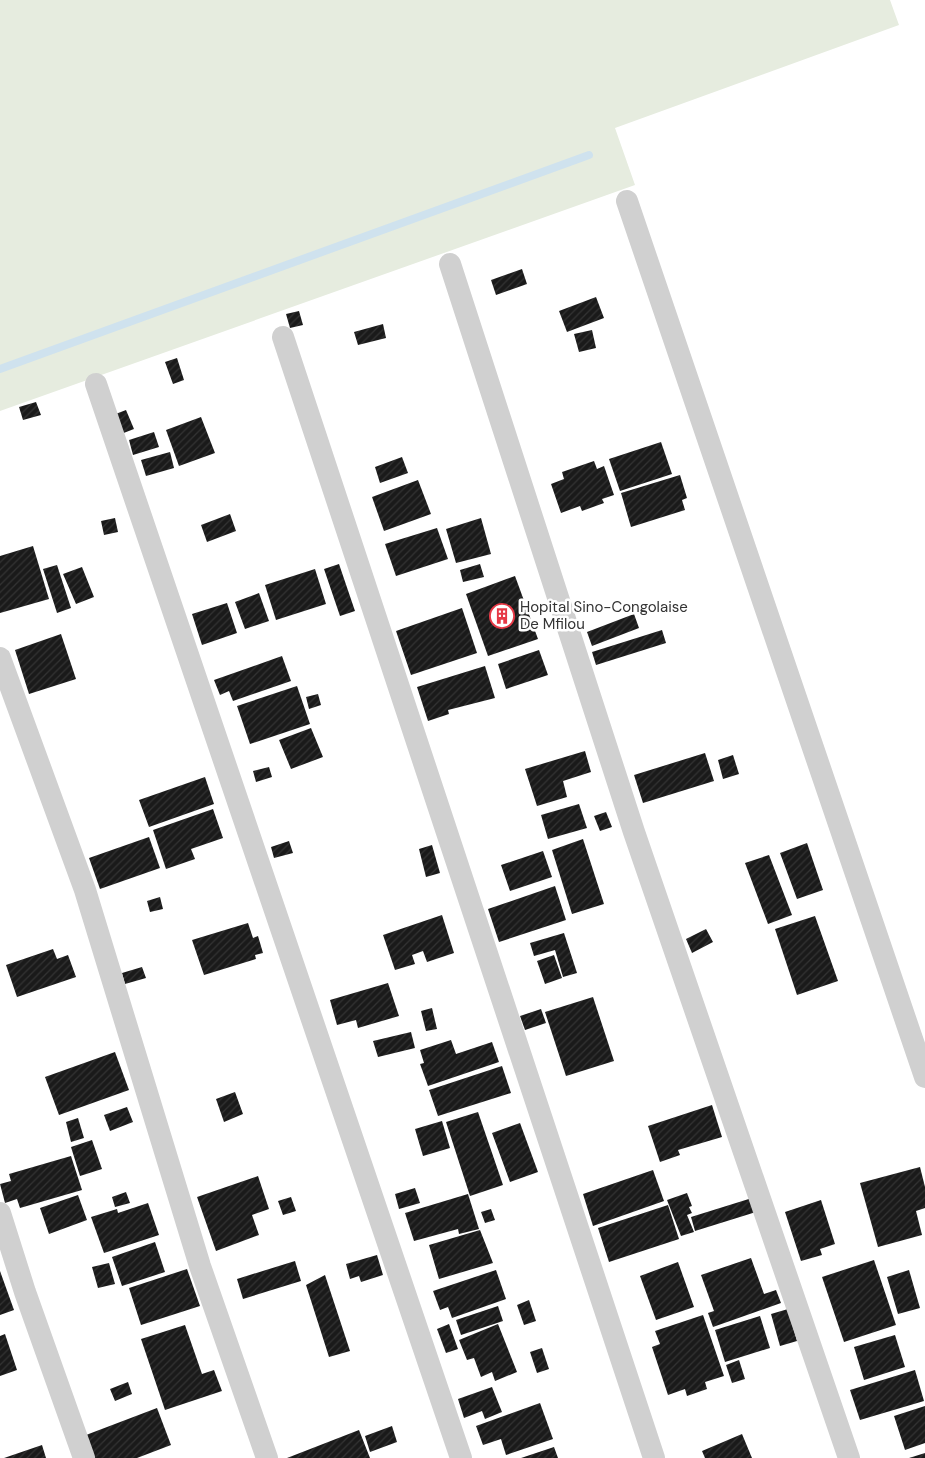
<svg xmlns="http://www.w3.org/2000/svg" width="925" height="1458" viewBox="0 0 925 1458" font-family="'DM Sans',sans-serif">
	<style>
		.grass { fill: #e6ecdf }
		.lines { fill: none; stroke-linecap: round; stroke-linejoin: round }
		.stream { stroke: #cfe2ee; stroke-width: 8 }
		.building { fill: url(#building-hatch) }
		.minor { stroke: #d0d0d0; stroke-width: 22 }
		.labels { text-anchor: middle; stroke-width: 5; stroke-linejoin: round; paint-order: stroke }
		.poi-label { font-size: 15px; fill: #333; stroke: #fff; text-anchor: start }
	</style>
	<defs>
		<pattern id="building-hatch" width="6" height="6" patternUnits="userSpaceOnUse" patternTransform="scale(1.25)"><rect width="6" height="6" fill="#1a1a1a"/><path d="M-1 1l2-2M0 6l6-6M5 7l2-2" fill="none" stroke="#333"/></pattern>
	</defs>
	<rect width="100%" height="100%" fill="#fff"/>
	<path class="grass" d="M 0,0 L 890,0 L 899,25 L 615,128 L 635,185 L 0,411 Z"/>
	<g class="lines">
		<path class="stream" d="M 0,369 L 589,155"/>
	</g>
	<path class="building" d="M 522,269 L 527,284 L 496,295 L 491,280 Z
		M 596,297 L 604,318 L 567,332 L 559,311 Z
		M 299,311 L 303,325 L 290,328 L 286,314 Z
		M 383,324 L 386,338 L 358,345 L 354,332 Z
		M 592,330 L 596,348 L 579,352 L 574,334 Z
		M 177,358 L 184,380 L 173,384 L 165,362 Z
		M 36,402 L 41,415 L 23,420 L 19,407 Z
		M 126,410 L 134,429 L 121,434 L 113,415 Z
		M 201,417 L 215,453 L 179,466 L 166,430 Z
		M 154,432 L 159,447 L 133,455 L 129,440 Z
		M 661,442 L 672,474 L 620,491 L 609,459 Z
		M 170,452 L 174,468 L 146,476 L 141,460 Z
		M 402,457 L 408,473 L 380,483 L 375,467 Z
		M 594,461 L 597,469 L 604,466 L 614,495 L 602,499 L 604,503 L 582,511 L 580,506 L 561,513 L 551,484 L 564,479 L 562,472 Z
		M 680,475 L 687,498 L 682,500 L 685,510 L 631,527 L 621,493 Z
		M 418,480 L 431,514 L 384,531 L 372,497 Z
		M 230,514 L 236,531 L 207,542 L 201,525 Z
		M 115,518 L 118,532 L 104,535 L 101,521 Z
		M 481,518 L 491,554 L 456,563 L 446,529 Z
		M 437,528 L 448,559 L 396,576 L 385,544 Z
		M 33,546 L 49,599 L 0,613 L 0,556 Z
		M 339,564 L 355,611 L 340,616 L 324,569 Z
		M 480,564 L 484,577 L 463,582 L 460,570 Z
		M 57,565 L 71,608 L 57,613 L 43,569 Z
		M 82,567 L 94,597 L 76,604 L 63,574 Z
		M 315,569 L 326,604 L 276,620 L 265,585 Z
		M 515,576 L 538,639 L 488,656 L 466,594 Z
		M 259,593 L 269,621 L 245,629 L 235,602 Z
		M 227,603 L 237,633 L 202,645 L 192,614 Z
		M 462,608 L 477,653 L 411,675 L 396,631 Z
		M 634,614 L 639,628 L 592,646 L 587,632 Z
		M 662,630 L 666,643 L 596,665 L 592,652 Z
		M 61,634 L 76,679 L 29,694 L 15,650 Z
		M 539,650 L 548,675 L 506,689 L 498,664 Z
		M 282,656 L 291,681 L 233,701 L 229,691 L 220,695 L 214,680 Z
		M 485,666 L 495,698 L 448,710 L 449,714 L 428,721 L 417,687 Z
		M 297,686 L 310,724 L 250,744 L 237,706 Z
		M 318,694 L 321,705 L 309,709 L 306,697 Z
		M 311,728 L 323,757 L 291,769 L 279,740 Z
		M 585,751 L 591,772 L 563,781 L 567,797 L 537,806 L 525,769 Z
		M 705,753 L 714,781 L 643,803 L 634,775 Z
		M 733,755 L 739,774 L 723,779 L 718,760 Z
		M 269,767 L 272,777 L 256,782 L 253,771 Z
		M 205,777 L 214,804 L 149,827 L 139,800 Z
		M 579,804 L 587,828 L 548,839 L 541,815 Z
		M 213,809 L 223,838 L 191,849 L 195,859 L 166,869 L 153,830 Z
		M 606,812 L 612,827 L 600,831 L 594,816 Z
		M 149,837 L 160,868 L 100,889 L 89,858 Z
		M 583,839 L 604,904 L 572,914 L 552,850 Z
		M 289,841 L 293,853 L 274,858 L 271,847 Z
		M 807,843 L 823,890 L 797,899 L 780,853 Z
		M 432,845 L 440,873 L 426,877 L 419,849 Z
		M 543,851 L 552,877 L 510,891 L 501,865 Z
		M 769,855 L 792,915 L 768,924 L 745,863 Z
		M 555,886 L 566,920 L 499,942 L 488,909 Z
		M 160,897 L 163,909 L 150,912 L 147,901 Z
		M 442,915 L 454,953 L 427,962 L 423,951 L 412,955 L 415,964 L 395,970 L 383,935 Z
		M 815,916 L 838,981 L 797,995 L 775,929 Z
		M 248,923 L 253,938 L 258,936 L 263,953 L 255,955 L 256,959 L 204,975 L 192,940 Z
		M 706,929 L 713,942 L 692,953 L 686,939 Z
		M 564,933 L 577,973 L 563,977 L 555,950 L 534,956 L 530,943 Z
		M 53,949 L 57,959 L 68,955 L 76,977 L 17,997 L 6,965 Z
		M 554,955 L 562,978 L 545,984 L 537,961 Z
		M 142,967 L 146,978 L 125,984 L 122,973 Z
		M 388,983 L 399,1016 L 358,1028 L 356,1020 L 337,1025 L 330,1000 Z
		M 593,997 L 614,1061 L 566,1076 L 545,1012 Z
		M 432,1008 L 437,1029 L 426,1031 L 421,1011 Z
		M 541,1009 L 546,1023 L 525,1030 L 520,1016 Z
		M 411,1032 L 415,1048 L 378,1057 L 373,1041 Z
		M 451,1040 L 456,1054 L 492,1042 L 499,1062 L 428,1086 L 420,1064 L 424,1063 L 420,1050 Z
		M 115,1052 L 129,1090 L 59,1115 L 45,1077 Z
		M 502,1066 L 511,1093 L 438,1116 L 429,1090 Z
		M 235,1092 L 243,1114 L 224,1122 L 216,1099 Z
		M 712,1105 L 722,1137 L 678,1150 L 680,1155 L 660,1162 L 648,1126 Z
		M 127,1107 L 133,1122 L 110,1131 L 104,1115 Z
		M 478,1112 L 503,1185 L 470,1196 L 446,1122 Z
		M 78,1118 L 84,1138 L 71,1142 L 66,1122 Z
		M 442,1121 L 450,1148 L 423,1156 L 415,1129 Z
		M 520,1123 L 538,1172 L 510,1182 L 492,1133 Z
		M 92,1140 L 102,1169 L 80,1176 L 71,1147 Z
		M 71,1156 L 82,1190 L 20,1208 L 17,1199 L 5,1203 L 0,1184 L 11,1181 L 9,1174 Z
		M 920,1167 L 925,1187 L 925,1208 L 916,1211 L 922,1235 L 878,1247 L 860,1183 Z
		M 653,1170 L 664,1201 L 593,1226 L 583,1194 Z
		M 258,1176 L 269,1209 L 252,1215 L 259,1235 L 216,1251 L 197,1197 Z
		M 415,1188 L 420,1203 L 399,1209 L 395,1194 Z
		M 126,1192 L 130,1203 L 115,1207 L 112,1197 Z
		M 687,1193 L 692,1206 L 689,1207 L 692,1213 L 687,1215 L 694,1232 L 681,1236 L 667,1200 Z
		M 468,1194 L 479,1229 L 459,1234 L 458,1229 L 414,1241 L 405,1213 Z
		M 78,1195 L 87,1220 L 49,1234 L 40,1208 Z
		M 291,1197 L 296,1211 L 283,1215 L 278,1201 Z
		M 752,1198 L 756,1212 L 695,1231 L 691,1217 Z
		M 821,1200 L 835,1244 L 820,1249 L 822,1255 L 801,1261 L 785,1212 Z
		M 148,1203 L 159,1235 L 104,1253 L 91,1217 L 117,1209 L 118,1213 Z
		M 668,1205 L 679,1239 L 609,1262 L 598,1228 Z
		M 491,1209 L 495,1220 L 485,1223 L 481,1212 Z
		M 480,1230 L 493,1263 L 439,1279 L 429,1245 Z
		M 155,1242 L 165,1272 L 122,1286 L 112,1257 Z
		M 377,1255 L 383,1275 L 361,1282 L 359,1276 L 350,1279 L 346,1264 Z
		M 751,1258 L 764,1294 L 776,1290 L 781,1303 L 713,1327 L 708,1313 L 714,1311 L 701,1275 Z
		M 874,1260 L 896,1325 L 844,1342 L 822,1277 Z
		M 295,1261 L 301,1281 L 243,1299 L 237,1279 Z
		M 678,1262 L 694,1307 L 656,1320 L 640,1276 Z
		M 109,1263 L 115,1284 L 98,1288 L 92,1267 Z
		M 187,1269 L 200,1306 L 141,1325 L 129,1288 Z
		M 496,1270 L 506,1299 L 452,1318 L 448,1307 L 440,1310 L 433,1291 Z
		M 909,1270 L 920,1308 L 898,1314 L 887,1277 Z
		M 0,1271 L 14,1310 L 0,1315 Z
		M 325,1275 L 350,1351 L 329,1357 L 306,1285 Z
		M 529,1300 L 536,1321 L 524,1325 L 517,1305 Z
		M 498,1306 L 503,1321 L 461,1335 L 456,1320 Z
		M 788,1309 L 797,1341 L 780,1346 L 771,1314 Z
		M 703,1315 L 724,1376 L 705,1382 L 707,1389 L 687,1396 L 685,1389 L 668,1395 L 652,1347 L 660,1344 L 655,1331 Z
		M 760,1316 L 770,1348 L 725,1362 L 715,1330 Z
		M 449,1324 L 458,1349 L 446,1353 L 437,1329 Z
		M 498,1324 L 517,1372 L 495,1381 L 492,1372 L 481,1377 L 474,1358 L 467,1360 L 459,1340 Z
		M 185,1325 L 202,1374 L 214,1370 L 222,1391 L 165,1410 L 141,1339 Z
		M 5,1334 L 17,1370 L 0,1376 L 0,1336 Z
		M 895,1335 L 905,1367 L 864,1380 L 854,1347 Z
		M 542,1348 L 549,1369 L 537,1373 L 530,1352 Z
		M 739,1360 L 745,1379 L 732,1383 L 726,1365 Z
		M 915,1370 L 924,1401 L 860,1420 L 850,1390 Z
		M 128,1382 L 132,1394 L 115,1401 L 110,1389 Z
		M 492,1387 L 502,1412 L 485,1419 L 482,1411 L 464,1418 L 458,1399 Z
		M 540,1403 L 553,1439 L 506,1455 L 501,1439 L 483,1445 L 476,1426 Z
		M 925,1406 L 925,1443 L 905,1450 L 894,1416 Z
		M 157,1408 L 171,1445 L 137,1458 L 95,1458 L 86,1435 Z
		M 392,1426 L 397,1442 L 370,1452 L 365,1436 Z
		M 359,1430 L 370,1458 L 287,1458 Z
		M 742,1434 L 752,1458 L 705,1458 L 702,1451 Z
		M 42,1445 L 46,1458 L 4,1458 Z
		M 554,1447 L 558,1458 L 521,1458 Z
		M 925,1453 L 925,1458 L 909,1458 Z"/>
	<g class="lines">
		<path class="minor" d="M 627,201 L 925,1077
			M 450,264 L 634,832 L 849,1458
			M 283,337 L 654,1458
			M 96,384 L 461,1458
			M 0,658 L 85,890 L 200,1266 L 267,1458
			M 0,1213 L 25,1292 L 84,1458"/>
	</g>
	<defs>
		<symbol id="building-ring" viewBox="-11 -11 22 22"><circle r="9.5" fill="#fff" stroke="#e63946" stroke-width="1.5"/><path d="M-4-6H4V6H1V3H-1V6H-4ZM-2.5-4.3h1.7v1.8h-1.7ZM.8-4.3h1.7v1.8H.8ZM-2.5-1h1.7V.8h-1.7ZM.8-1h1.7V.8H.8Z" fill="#e63946"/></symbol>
	</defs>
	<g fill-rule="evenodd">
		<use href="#building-ring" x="488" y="602" width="28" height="28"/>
	</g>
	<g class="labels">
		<g class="poi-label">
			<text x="520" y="612">Hopital Sino-Congolaise<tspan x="520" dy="17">De Mfilou</tspan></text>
		</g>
	</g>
</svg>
